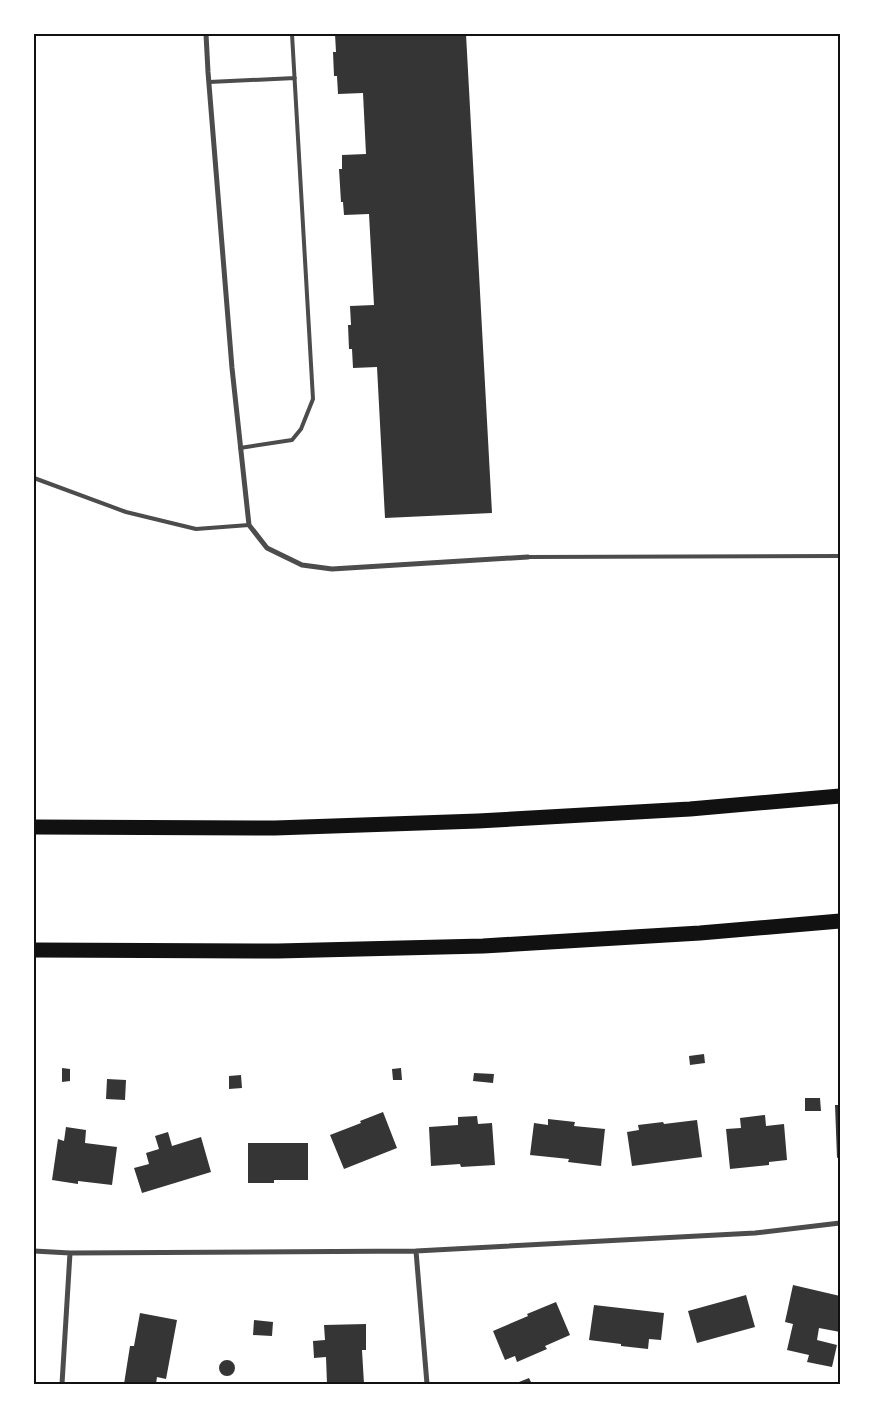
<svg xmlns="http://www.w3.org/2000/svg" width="874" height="1418" viewBox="0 0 874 1418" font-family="'Nunito Sans',sans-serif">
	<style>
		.building { fill: #353535 }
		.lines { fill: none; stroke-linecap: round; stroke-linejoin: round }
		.service { stroke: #4c4c4c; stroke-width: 4 }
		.minor { stroke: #4c4c4c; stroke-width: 5 }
		.motorway { stroke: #111; stroke-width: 15 }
		.neatline { fill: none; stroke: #111; stroke-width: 2 }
	</style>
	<rect width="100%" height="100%" fill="#fff"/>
	<path class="building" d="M 335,34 L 466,34 L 492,513 L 385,518 L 377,367 L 353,368 L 352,349 L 349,349 L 348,325 L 351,325 L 350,306 L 374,305 L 369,214 L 344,215 L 343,202 L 341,202 L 339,169 L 342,169 L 342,155 L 366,154 L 363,93 L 338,94 L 337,76 L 334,76 L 333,52 L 336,52 Z
		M 704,1054 L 705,1063 L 690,1065 L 689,1056 Z
		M 62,1068 L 70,1069 L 70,1081 L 62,1082 Z
		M 401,1068 L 402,1080 L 393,1080 L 392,1069 Z
		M 474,1073 L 494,1074 L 493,1083 L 473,1081 Z
		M 241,1075 L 242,1088 L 229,1089 L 229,1076 Z
		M 107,1079 L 126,1080 L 125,1100 L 106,1099 Z
		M 805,1098 L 820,1098 L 821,1111 L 805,1111 Z
		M 835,1105 L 840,1105 L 840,1157 L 837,1158 Z
		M 383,1112 L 397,1148 L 344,1169 L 330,1135 L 361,1123 L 360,1121 Z
		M 765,1115 L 766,1126 L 784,1124 L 787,1160 L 769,1162 L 769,1165 L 730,1169 L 726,1129 L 741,1128 L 740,1118 Z
		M 477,1116 L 478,1124 L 492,1123 L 495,1165 L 461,1167 L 460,1164 L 431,1166 L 429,1127 L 458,1125 L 458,1117 Z
		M 548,1119 L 575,1122 L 574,1126 L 605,1129 L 601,1166 L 568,1162 L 569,1159 L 530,1155 L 534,1123 L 548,1125 Z
		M 697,1120 L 702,1157 L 632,1166 L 627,1132 L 639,1130 L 638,1125 L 663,1122 L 664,1124 Z
		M 66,1127 L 86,1130 L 85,1143 L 117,1147 L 112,1185 L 78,1181 L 78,1184 L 52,1180 L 58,1139 L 64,1141 Z
		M 168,1132 L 172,1146 L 201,1137 L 211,1172 L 142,1193 L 134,1168 L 149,1164 L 146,1153 L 159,1149 L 155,1136 Z
		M 248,1143 L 308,1143 L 308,1180 L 274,1180 L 274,1183 L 248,1183 Z
		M 793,1285 L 840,1296 L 840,1332 L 819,1328 L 817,1340 L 837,1345 L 832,1367 L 807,1362 L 809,1355 L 787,1350 L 793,1324 L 785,1322 Z
		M 746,1295 L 755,1327 L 697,1343 L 688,1311 Z
		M 556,1302 L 570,1335 L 545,1346 L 547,1349 L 517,1362 L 515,1356 L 505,1360 L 493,1331 L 528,1316 L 527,1314 Z
		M 594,1305 L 664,1313 L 661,1340 L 649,1339 L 648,1349 L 621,1346 L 621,1344 L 589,1340 Z
		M 140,1313 L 177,1320 L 166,1379 L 157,1377 L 156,1384 L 124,1384 L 130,1346 L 134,1346 Z
		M 254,1320 L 273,1322 L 272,1336 L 253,1335 Z
		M 366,1324 L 366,1350 L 362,1350 L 364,1384 L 327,1384 L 326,1357 L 314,1358 L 313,1341 L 325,1340 L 324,1325 Z
		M219 1368a8 8 0 1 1 16 0a8 8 0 1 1-16 0Z
		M 529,1378 L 532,1384 L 514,1384 Z"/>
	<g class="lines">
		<path class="service" d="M 209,82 L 295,78
			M 240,448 L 292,440 L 301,429 L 313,399 L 292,34
			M 34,478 L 126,512 L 196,529 L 249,525
			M 528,557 L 840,556"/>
		<path class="minor" d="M 206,34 L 208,72 L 232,368 L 249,525 L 267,548 L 302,565 L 332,569 L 528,557
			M 34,1251 L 70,1253 L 416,1251 L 755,1233 L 840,1223
			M 416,1251 L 427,1384
			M 62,1384 L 70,1253"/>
		<path class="motorway" d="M 34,827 L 275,828 L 478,821 L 690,809 L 840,796
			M 34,950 L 278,951 L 483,946 L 700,933 L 840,921"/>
	</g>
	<rect width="874" height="1418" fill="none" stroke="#ffffff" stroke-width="70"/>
	<rect x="35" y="35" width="804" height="1348" class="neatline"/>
</svg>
